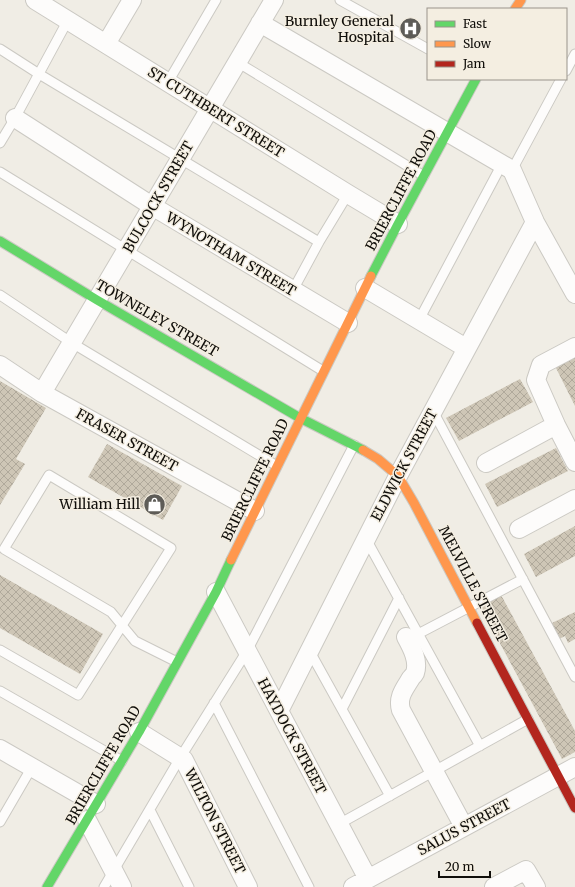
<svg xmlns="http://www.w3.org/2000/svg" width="575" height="887" viewBox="0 0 575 887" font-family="Merriweather,serif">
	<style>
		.building { fill: url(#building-cross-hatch) }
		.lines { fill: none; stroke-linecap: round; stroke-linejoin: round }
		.lane-casing { stroke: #cbc9c3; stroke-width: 11 }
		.street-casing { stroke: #cbc9c3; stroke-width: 20 }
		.fast-casing { stroke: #cbc9c3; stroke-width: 11 }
		.slow-casing { stroke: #cbc9c3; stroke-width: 11 }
		.jam-casing { stroke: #cbc9c3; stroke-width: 11 }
		.lane { stroke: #fdfcfb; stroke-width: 9 }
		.street { stroke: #fdfcfb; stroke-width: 18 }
		.fast { stroke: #63d668; stroke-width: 9 }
		.slow { stroke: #ff974d; stroke-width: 9 }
		.jam { stroke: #b3261e; stroke-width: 9 }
		.labels { text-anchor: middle; stroke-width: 3; stroke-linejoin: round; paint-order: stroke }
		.poi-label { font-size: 14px; fill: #100e0a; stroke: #f4eee1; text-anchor: end }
		.street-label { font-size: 14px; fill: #100e0a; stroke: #f4eee1 }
	</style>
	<defs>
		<pattern id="building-cross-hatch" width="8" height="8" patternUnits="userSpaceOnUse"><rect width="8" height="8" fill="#cec6b6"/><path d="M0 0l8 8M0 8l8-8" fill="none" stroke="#b0a99b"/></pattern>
	</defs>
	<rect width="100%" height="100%" fill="#f0ede5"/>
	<path class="building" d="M 575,354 L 575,406 L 554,364 Z
		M 520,379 L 533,402 L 459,441 L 446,418 Z
		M 0,381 L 46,408 L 16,459 L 25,464 L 0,505 Z
		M 107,444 L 182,486 L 163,520 L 88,477 Z
		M 556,448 L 568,471 L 497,507 L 485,484 Z
		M 575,526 L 575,556 L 536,577 L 524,554 Z
		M 0,575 L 103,634 L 80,674 L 0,628 Z
		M 501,595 L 575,731 L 575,752 L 562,759 L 480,606 Z
		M 575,612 L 575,639 L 568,643 L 565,636 L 559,639 L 552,623 Z"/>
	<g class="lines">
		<defs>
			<path id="lane" d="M 340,0 L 428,49
				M 0,49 L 39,74 L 319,242 L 348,194
				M 237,62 L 424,176
				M 566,71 L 575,54
				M 168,82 L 216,0
				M 0,143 L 15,118 L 68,20
				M 512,170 L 561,79
				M 0,172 L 323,371
				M 293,290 L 319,242
				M 0,295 L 72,343 L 277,466
				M 419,320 L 502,164
				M 433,411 L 575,677
				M 366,539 L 480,746
				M 418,634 L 523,579
				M 0,650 L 78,695 L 171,548 L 49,475 L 4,549 L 111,612 L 135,641 L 177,662
				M 309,650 L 390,796
				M 0,691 L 122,761
				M 214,703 L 309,887
				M 342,709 L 399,598
				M 150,810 L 189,887
				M 0,822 L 32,767
				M 339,824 L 528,719
				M 104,887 L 180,758 L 247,651 L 354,445"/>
			<path id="street" d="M 35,0 L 348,194 L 398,224
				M 260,23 L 512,170 L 535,222 L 575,294
				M 106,44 L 132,0
				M 15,118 L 152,206 L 348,323
				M 365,288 L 466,348
				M 575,347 L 541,365 L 536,380 L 556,425 L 575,462
				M 0,365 L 42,393 L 255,511
				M 42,393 L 274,0
				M 486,463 L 556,425
				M 519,529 L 575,499
				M 216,592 L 368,879
				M 406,637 C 412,648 419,661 415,673 C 414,675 412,677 411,678 C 405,688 397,697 401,710 L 464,827
				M 279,711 L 398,476 L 535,222
				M 139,732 L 184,760 L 248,887
				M 0,749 L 96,804
				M 87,820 L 122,887
				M 353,887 L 575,767
				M 494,887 L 526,870 L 536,887"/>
			<path id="fast" d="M 0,241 L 97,300 L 300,418 L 363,450
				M 371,276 L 398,224 L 476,79
				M 47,887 L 139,732 L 216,592 L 231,560"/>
			<path id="slow" d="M 515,9 L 521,0
				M 363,450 L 378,459 L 398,476 L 414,503 L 477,623
				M 231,560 L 371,276"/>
			<path id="jam" d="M 477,623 L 575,808"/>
		</defs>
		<use href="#lane" class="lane-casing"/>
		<use href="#street" class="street-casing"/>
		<use href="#fast" class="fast-casing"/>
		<use href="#slow" class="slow-casing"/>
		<use href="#jam" class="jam-casing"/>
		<use href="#lane" class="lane"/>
		<use href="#street" class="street"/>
		<use href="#fast" class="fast"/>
		<use href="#slow" class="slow"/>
		<use href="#jam" class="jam"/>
	</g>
	<defs>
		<symbol id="hospital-disc" viewBox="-11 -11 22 22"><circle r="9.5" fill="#5e5c57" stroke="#f4eee1"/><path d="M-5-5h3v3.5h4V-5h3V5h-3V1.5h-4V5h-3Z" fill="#fff"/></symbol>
		<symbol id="shop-disc" viewBox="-11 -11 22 22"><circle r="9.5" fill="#5e5c57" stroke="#f4eee1"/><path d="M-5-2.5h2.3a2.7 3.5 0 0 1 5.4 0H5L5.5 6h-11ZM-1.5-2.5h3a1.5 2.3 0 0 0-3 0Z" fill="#fff"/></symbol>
	</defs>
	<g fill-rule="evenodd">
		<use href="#hospital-disc" x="398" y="16" width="25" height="25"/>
		<use href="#shop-disc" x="142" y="492" width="25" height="25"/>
	</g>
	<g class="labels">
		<g class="poi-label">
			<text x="394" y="26">Burnley General<tspan x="394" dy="16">Hospital</tspan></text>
			<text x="140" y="509">William Hill</text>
		</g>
		<g class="street-label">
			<text transform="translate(216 112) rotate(32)" y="5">ST CUTHBERT STREET</text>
			<text transform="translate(401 190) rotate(-62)" y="5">BRIERCLIFFE ROAD</text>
			<text transform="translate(158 197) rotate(-60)" y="5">BULCOCK STREET</text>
			<text transform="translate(231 254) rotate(31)" y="5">WYNOTHAM STREET</text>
			<text transform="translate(157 318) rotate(30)" y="5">TOWNELEY STREET</text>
			<text transform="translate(127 440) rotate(29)" y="5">FRASER STREET</text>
			<text transform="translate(404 465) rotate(-62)" y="5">ELDWICK STREET</text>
			<text transform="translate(255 480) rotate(-64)" y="5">BRIERCLIFFE ROAD</text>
			<text transform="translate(473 584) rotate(62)" y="5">MELVILLE STREET</text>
			<text transform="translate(292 736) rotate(62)" y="5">HAYDOCK STREET</text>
			<text transform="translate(103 765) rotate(-60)" y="5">BRIERCLIFFE ROAD</text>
			<text transform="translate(215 821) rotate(63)" y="5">WILTON STREET</text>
			<text transform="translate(464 827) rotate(-28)" y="5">SALUS STREET</text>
		</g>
	</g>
	<rect x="427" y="8" width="140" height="72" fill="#f4eee1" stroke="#99948b"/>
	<rect x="435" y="21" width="20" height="6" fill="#63d668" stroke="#99948b"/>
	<text x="463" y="28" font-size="12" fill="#100e0a">Fast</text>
	<rect x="435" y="41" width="20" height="6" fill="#ff974d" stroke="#99948b"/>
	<text x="463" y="48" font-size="12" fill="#100e0a">Slow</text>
	<rect x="435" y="61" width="20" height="6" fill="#b3261e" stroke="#99948b"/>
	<text x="463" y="68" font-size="12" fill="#100e0a">Jam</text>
	<path d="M439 871v6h51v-6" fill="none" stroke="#100e0a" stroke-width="2"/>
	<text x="445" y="871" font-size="12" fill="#100e0a" stroke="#f4eee1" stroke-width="3" paint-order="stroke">20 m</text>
</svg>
